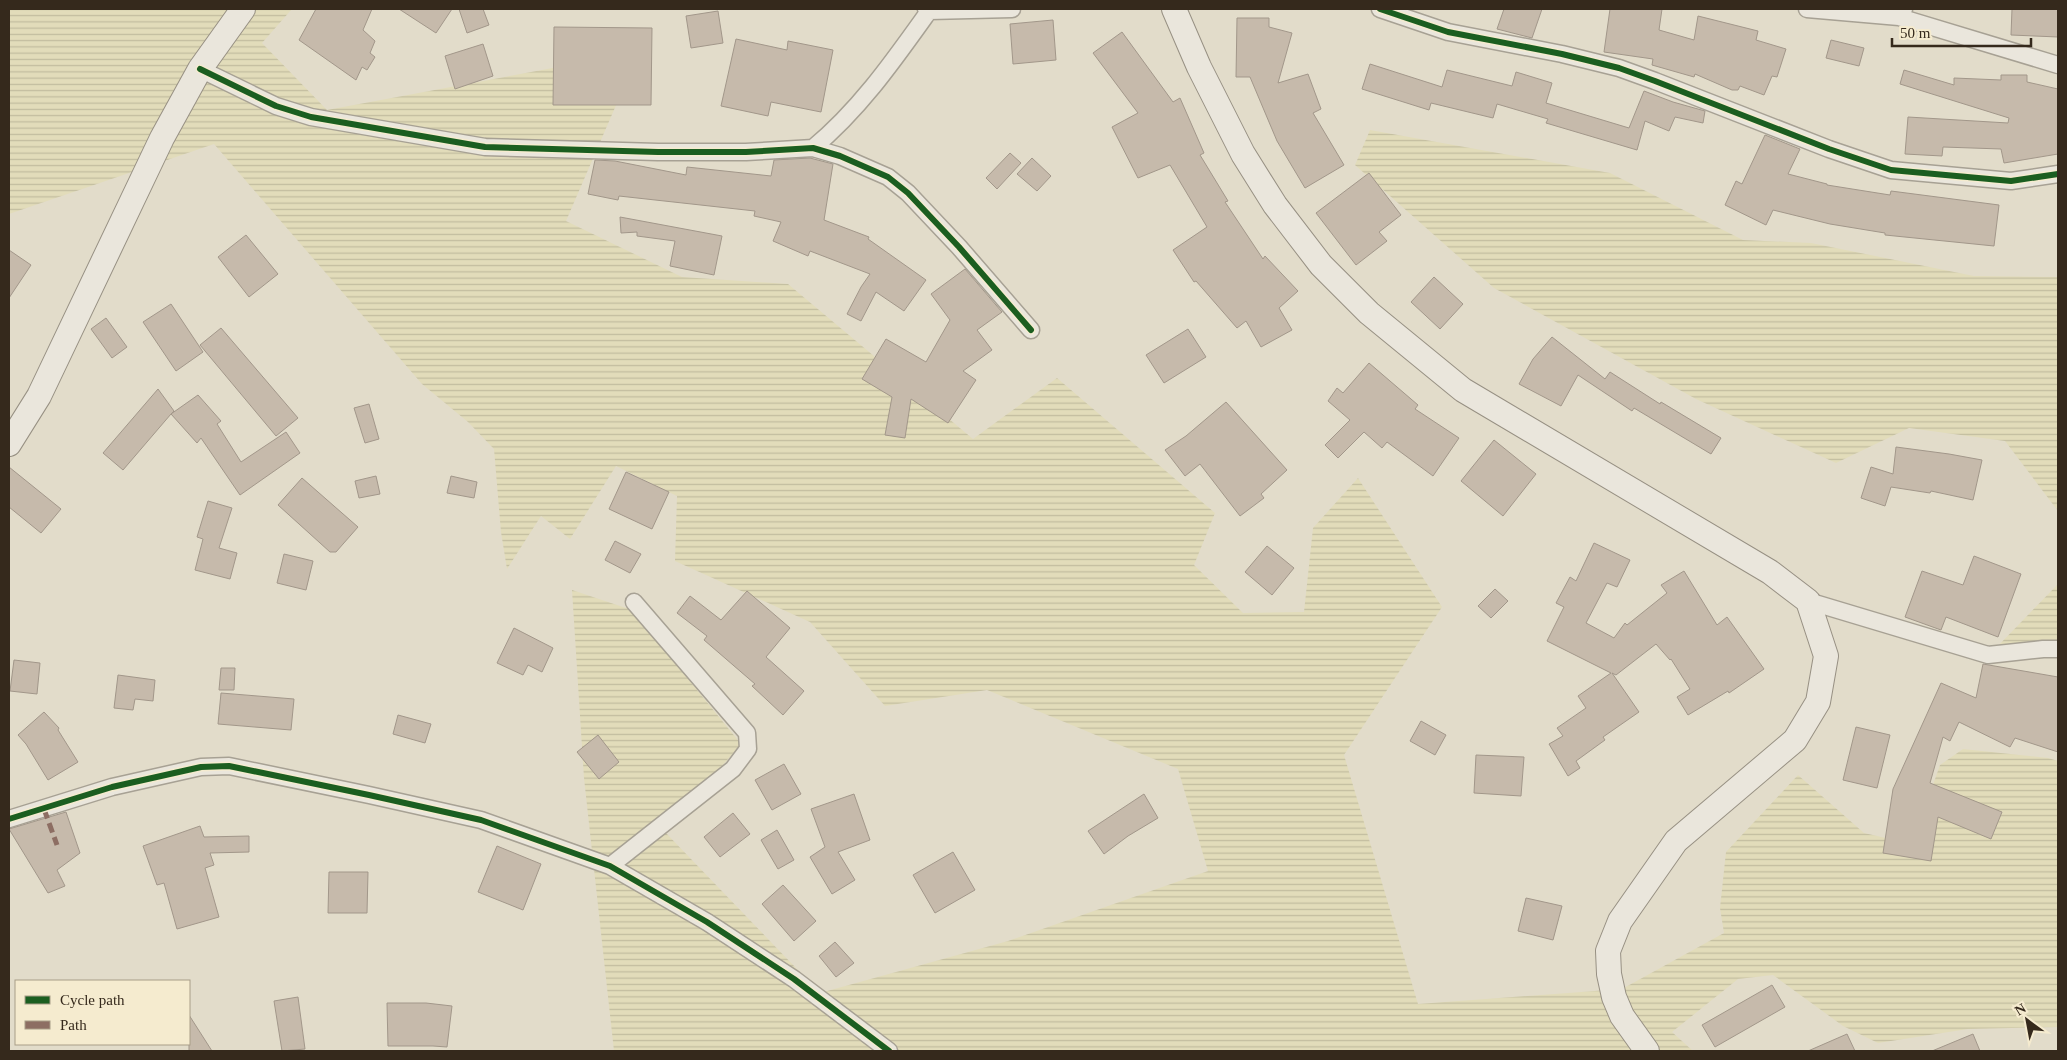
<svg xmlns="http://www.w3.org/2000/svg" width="2067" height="1060" viewBox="0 0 2067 1060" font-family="'Times New Roman',serif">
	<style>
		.farmland { fill: url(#farmland-rules) }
		.building { fill: #c6baab; stroke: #a2978a }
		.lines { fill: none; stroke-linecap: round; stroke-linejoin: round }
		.street-casing { stroke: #a7a194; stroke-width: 19 }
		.secondary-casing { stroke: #979083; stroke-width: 26 }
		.street { stroke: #eae6dc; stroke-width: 16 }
		.secondary { stroke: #eae6dc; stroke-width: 24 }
		.quiet { stroke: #8d6e63; stroke-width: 5; stroke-dasharray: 10 5; stroke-linecap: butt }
		.cycleway-casing { stroke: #f5ebcf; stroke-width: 9 }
		.cycleway { stroke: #1b5e20; stroke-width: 6 }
	</style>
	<defs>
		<pattern id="farmland-rules" width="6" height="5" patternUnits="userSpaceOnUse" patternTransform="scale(1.25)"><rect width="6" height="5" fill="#e2dcba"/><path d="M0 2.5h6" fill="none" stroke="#c2bd9f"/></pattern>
	</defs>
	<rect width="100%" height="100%" fill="#e2dcca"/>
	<path class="farmland" d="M 9,9 L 292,9 L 262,43 L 327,110 L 639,52 L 566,221 L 682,277 L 788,284 L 973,439 L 1057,378 L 1215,513 L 1194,565 L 1243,613 L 1304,612 L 1313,528 L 1358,478 L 1442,607 L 1344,755 L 1418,1004 L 1622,989 L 1724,933 L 1720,908 L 1726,852 L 1798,775 L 1864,833 L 1912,844 L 1940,765 L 1963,749 L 2048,758 L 2058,761 L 2058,1027 L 1968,1029 L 1878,1043 L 1843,1026 L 1773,975 L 1738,979 L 1672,1032 L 1693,1051 L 614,1051 L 584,778 L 572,590 L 632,610 L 741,744 L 665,832 L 820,993 L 1008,941 L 1208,871 L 1178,769 L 987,690 L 885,706 L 810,622 L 675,561 L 677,496 L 616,466 L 570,539 L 541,516 L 507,569 L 501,532 L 494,449 L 468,422 L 422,384 L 214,144 L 9,214 Z
		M 1370,130 L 1610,173 L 1743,240 L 1811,243 L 1974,276 L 2058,277 L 2058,511 L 2005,441 L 1909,428 L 1836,463 L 1696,399 L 1494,288 L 1355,165 Z
		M 2058,584 L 2058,650 L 1994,650 Z"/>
	<path class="building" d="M 316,9 L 372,9 L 363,30 L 375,41 L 370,53 L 375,57 L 367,70 L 362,67 L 356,80 L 299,40 Z
		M 399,9 L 452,9 L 436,33 Z
		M 459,9 L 483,9 L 489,25 L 467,33 Z
		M 1504,9 L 1542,9 L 1532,38 L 1497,29 Z
		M 1610,9 L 1662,9 L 1659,30 L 1694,40 L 1698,16 L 1758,31 L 1756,40 L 1786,49 L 1777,77 L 1772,76 L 1764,95 L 1740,86 L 1738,90 L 1732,90 L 1695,74 L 1694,77 L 1652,65 L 1653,59 L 1604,52 Z
		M 2012,9 L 2058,9 L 2058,37 L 2011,35 Z
		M 718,11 L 723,43 L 691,48 L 686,16 Z
		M 1237,18 L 1269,18 L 1269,27 L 1292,33 L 1278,83 L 1308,74 L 1321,109 L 1313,113 L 1344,165 L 1305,188 L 1277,141 L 1250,77 L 1236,77 Z
		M 1053,20 L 1056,60 L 1013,64 L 1010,24 Z
		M 554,27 L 652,28 L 651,105 L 553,105 Z
		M 1122,32 L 1173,102 L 1180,98 L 1204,153 L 1200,155 L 1228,201 L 1225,202 L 1263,259 L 1265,256 L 1298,291 L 1279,308 L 1292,330 L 1261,347 L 1246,321 L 1237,328 L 1196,281 L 1194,282 L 1173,250 L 1207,227 L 1170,165 L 1138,178 L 1112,127 L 1138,113 L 1093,53 Z
		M 736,39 L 787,50 L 788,41 L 833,50 L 821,112 L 771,102 L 768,116 L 721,106 Z
		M 1831,40 L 1864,48 L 1859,66 L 1826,58 Z
		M 483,44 L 493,76 L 455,89 L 445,56 Z
		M 1370,64 L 1442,87 L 1447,70 L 1512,86 L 1516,72 L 1552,83 L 1546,103 L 1629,128 L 1644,91 L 1673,102 L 1705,111 L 1703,123 L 1675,117 L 1669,131 L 1645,121 L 1637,150 L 1546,123 L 1548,119 L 1497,104 L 1493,118 L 1431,103 L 1429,110 L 1362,89 Z
		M 1904,70 L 1954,85 L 1954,78 L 2001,80 L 2001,75 L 2027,75 L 2027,82 L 2058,89 L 2058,154 L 2004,163 L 2001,149 L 1943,147 L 1942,156 L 1905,154 L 1908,117 L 2008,123 L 2009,118 L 1900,84 Z
		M 1765,135 L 1800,149 L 1788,174 L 1827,184 L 1827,185 L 1890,195 L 1891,191 L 1999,205 L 1994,246 L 1885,235 L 1885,233 L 1830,224 L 1773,210 L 1766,225 L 1725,205 L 1736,181 L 1742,184 Z
		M 1010,153 L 1021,163 L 997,189 L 986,178 Z
		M 810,158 L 833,164 L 824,220 L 869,237 L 868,239 L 926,280 L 904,311 L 876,292 L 861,321 L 847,314 L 861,287 L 870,274 L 810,251 L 808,256 L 773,241 L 781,222 L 754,216 L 755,211 L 619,196 L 618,200 L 588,194 L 595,160 L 615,161 L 686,175 L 687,167 L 771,176 L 774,160 Z
		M 1032,158 L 1051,176 L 1037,191 L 1017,174 Z
		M 1369,173 L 1401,215 L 1379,232 L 1387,241 L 1356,265 L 1316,213 Z
		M 620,217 L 722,236 L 714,275 L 670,266 L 675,241 L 637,236 L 637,232 L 621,233 Z
		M 246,235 L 278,274 L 249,297 L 218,257 Z
		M 9,250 L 31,265 L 9,298 Z
		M 965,269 L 1002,312 L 977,330 L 992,350 L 963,371 L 976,380 L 948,423 L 911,399 L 905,438 L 885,435 L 892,397 L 862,379 L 886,339 L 926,362 L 950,320 L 931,294 Z
		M 1434,277 L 1463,304 L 1440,329 L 1411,302 Z
		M 171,304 L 203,352 L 176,371 L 143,322 Z
		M 106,318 L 127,347 L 112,358 L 91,329 Z
		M 221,328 L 298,418 L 276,436 L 200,345 Z
		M 1188,329 L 1206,357 L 1164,383 L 1146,355 Z
		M 1552,337 L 1605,379 L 1610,372 L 1660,404 L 1661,402 L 1721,438 L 1711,454 L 1634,408 L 1632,411 L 1578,375 L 1561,406 L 1519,384 L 1533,359 Z
		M 1369,363 L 1418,405 L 1415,409 L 1459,438 L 1433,476 L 1387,442 L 1382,448 L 1364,432 L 1338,458 L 1325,445 L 1350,420 L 1328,401 L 1337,388 L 1343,393 Z
		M 158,389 L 174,411 L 171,414 L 198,395 L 221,421 L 217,424 L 241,462 L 286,432 L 300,453 L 240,495 L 201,438 L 197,443 L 171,414 L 123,470 L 103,453 Z
		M 1226,402 L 1287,470 L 1261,494 L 1264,498 L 1240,516 L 1200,464 L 1185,476 L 1165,450 L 1186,436 Z
		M 369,404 L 379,439 L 365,443 L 354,408 Z
		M 1494,440 L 1536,474 L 1503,516 L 1461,481 Z
		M 1896,447 L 1949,454 L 1982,460 L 1973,500 L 1931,491 L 1930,493 L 1891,487 L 1885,506 L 1861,498 L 1871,467 L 1893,474 Z
		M 9,467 L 61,509 L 41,533 L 9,507 Z
		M 626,472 L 669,492 L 652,529 L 609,509 Z
		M 376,476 L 380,494 L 359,498 L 355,481 Z
		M 451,476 L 477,482 L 474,498 L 447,493 Z
		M 302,478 L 358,527 L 336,552 L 330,552 L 278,505 Z
		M 208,501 L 232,508 L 219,548 L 237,553 L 230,579 L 195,570 L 203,539 L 197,537 Z
		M 615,541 L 641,554 L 630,573 L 605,560 Z
		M 1594,543 L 1630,560 L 1617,587 L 1607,583 L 1586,623 L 1614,638 L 1625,623 L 1627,625 L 1667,593 L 1661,585 L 1684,571 L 1717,625 L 1727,617 L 1764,669 L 1729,693 L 1728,691 L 1688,715 L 1677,697 L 1690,689 L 1671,659 L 1670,660 L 1656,644 L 1616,675 L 1612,673 L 1639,712 L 1603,737 L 1605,740 L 1576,761 L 1580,768 L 1568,776 L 1549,744 L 1563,736 L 1557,728 L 1586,708 L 1578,696 L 1611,673 L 1547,641 L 1564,607 L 1556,603 L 1570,577 L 1576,581 Z
		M 1267,546 L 1294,568 L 1272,595 L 1245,572 Z
		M 284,554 L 313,561 L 306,590 L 277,583 Z
		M 1974,556 L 2021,574 L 1998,637 L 1946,617 L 1941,630 L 1905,617 L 1922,571 L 1963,585 Z
		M 1495,589 L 1508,601 L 1491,618 L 1478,606 Z
		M 747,591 L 790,628 L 766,657 L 804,691 L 783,715 L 752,686 L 755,684 L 704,640 L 707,636 L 677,613 L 690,596 L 721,620 Z
		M 514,628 L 553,648 L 542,672 L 528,665 L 523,675 L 497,663 Z
		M 14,660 L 40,663 L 37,694 L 10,691 Z
		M 1983,664 L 2058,677 L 2058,752 L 2015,738 L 2010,747 L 1959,722 L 1950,741 L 1943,737 L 1930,783 L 2002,812 L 1991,839 L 1938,817 L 1931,861 L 1883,853 L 1893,789 L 1941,683 L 1976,698 Z
		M 221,668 L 235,668 L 234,690 L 219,690 Z
		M 118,675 L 155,680 L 153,701 L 135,699 L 133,710 L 114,708 Z
		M 221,693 L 294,699 L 291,730 L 218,724 Z
		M 44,712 L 59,728 L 58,730 L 78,762 L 48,780 L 26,744 L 18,735 Z
		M 398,715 L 431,724 L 425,743 L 393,734 Z
		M 1421,721 L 1446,735 L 1435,755 L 1410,741 Z
		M 1856,727 L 1890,735 L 1877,788 L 1843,780 Z
		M 598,735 L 619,762 L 599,779 L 577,752 Z
		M 1476,755 L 1524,757 L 1521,796 L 1474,793 Z
		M 784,764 L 801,794 L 772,810 L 755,780 Z
		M 854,794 L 870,840 L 838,852 L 855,880 L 832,894 L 810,857 L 825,847 L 811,809 Z
		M 1144,794 L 1158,818 L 1128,836 L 1104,854 L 1088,831 Z
		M 66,812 L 80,853 L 57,870 L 65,886 L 48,893 L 9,829 Z
		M 733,813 L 750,834 L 720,857 L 704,837 Z
		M 200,826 L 204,837 L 249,836 L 249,852 L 210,853 L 214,865 L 205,868 L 219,917 L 177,929 L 164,883 L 157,885 L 143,846 Z
		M 777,830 L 794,860 L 778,869 L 761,840 Z
		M 497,846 L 541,864 L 523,910 L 478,892 Z
		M 953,852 L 975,890 L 935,913 L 913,875 Z
		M 329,872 L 368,872 L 367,913 L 328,913 Z
		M 783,885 L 816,921 L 794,941 L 762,904 Z
		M 1526,898 L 1562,906 L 1553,940 L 1518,931 Z
		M 835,942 L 854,963 L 836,977 L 819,956 Z
		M 1772,985 L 1785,1007 L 1715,1047 L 1702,1025 Z
		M 298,997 L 305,1049 L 282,1051 L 274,1001 Z
		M 387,1003 L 426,1003 L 452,1006 L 447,1047 L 433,1046 L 388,1046 Z
		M 189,1015 L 212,1051 L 189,1051 Z
		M 1847,1034 L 1855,1051 L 1808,1051 Z
		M 1973,1034 L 1980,1051 L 1932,1051 Z"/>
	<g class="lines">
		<defs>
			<path id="street" d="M 926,9 L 929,11 L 1012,9
				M 1380,9 L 1448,32 L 1562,54 L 1619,68 L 1655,81 L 1829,149 L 1891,170 L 2011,181 L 2058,174
				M 1807,9 L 1899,17 L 1904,9
				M 1899,17 L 2058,65
				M 200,69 L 276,106 L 311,117 L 485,147 L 658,152 L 746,152 L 813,148 L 840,156 L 888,177 L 908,193 L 959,247 L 1031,330
				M 813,148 C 860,109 894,60 929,11
				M 1808,601 L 1988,655 L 2043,649 L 2058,649
				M 9,819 L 112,787 L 201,767 L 229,766 L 369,795 L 481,820 L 610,866 L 707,922 L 794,979 L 889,1051
				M 610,866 L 733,769 L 748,749 L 747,733 L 634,602"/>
			<path id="secondary" d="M 1174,9 L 1199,67 L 1243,154 L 1275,205 L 1321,265 L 1369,313 L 1463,390 L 1770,572 L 1808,601 L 1826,656 L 1818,702 L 1795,740 L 1676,841 L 1620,921 L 1608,951 L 1609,974 L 1614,997 L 1622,1016 L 1647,1051
				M 9,444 L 39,396 L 162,138 L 200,69 L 243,9"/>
		</defs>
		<use href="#street" class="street-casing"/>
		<use href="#secondary" class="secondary-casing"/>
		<use href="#street" class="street"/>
		<use href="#secondary" class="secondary"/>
		<path class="quiet" d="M 44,809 L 57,845"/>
		<defs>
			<path id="cycleway" d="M 1380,9 L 1448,32 L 1562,54 L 1619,68 L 1655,81 L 1829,149 L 1891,170 L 2011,181 L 2058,174
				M 200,69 L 276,106 L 311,117 L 485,147 L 658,152 L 746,152 L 813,148 L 840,156 L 888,177 L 908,193 L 959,247 L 1031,330
				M 9,819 L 112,787 L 201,767 L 229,766 L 369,795 L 481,820 L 610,866 L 707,922 L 794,979 L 889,1051"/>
		</defs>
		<use href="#cycleway" class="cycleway-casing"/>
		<use href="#cycleway" class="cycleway"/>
	</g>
	<rect width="2067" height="1060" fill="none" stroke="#35291c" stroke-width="20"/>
	<rect x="15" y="980" width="175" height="65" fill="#f5ebcf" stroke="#a89d87"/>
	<rect x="25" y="996" width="25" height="8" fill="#1b5e20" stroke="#a89d87"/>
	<text x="60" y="1005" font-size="15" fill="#35291c">Cycle path</text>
	<rect x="25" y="1021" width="25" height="8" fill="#8d6e63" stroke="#a89d87"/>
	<text x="60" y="1030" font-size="15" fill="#35291c">Path</text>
	<g transform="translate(2027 1020) rotate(328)" stroke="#f5ebcf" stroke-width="4" paint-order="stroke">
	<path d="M0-4L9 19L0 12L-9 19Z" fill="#35291c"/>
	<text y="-8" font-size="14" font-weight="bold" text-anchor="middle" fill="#35291c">N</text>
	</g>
	<path d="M1892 38v8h139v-8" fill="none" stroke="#35291c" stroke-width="2.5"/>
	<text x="1900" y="38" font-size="15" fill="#35291c" stroke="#f5ebcf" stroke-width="4" paint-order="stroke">50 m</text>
</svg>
